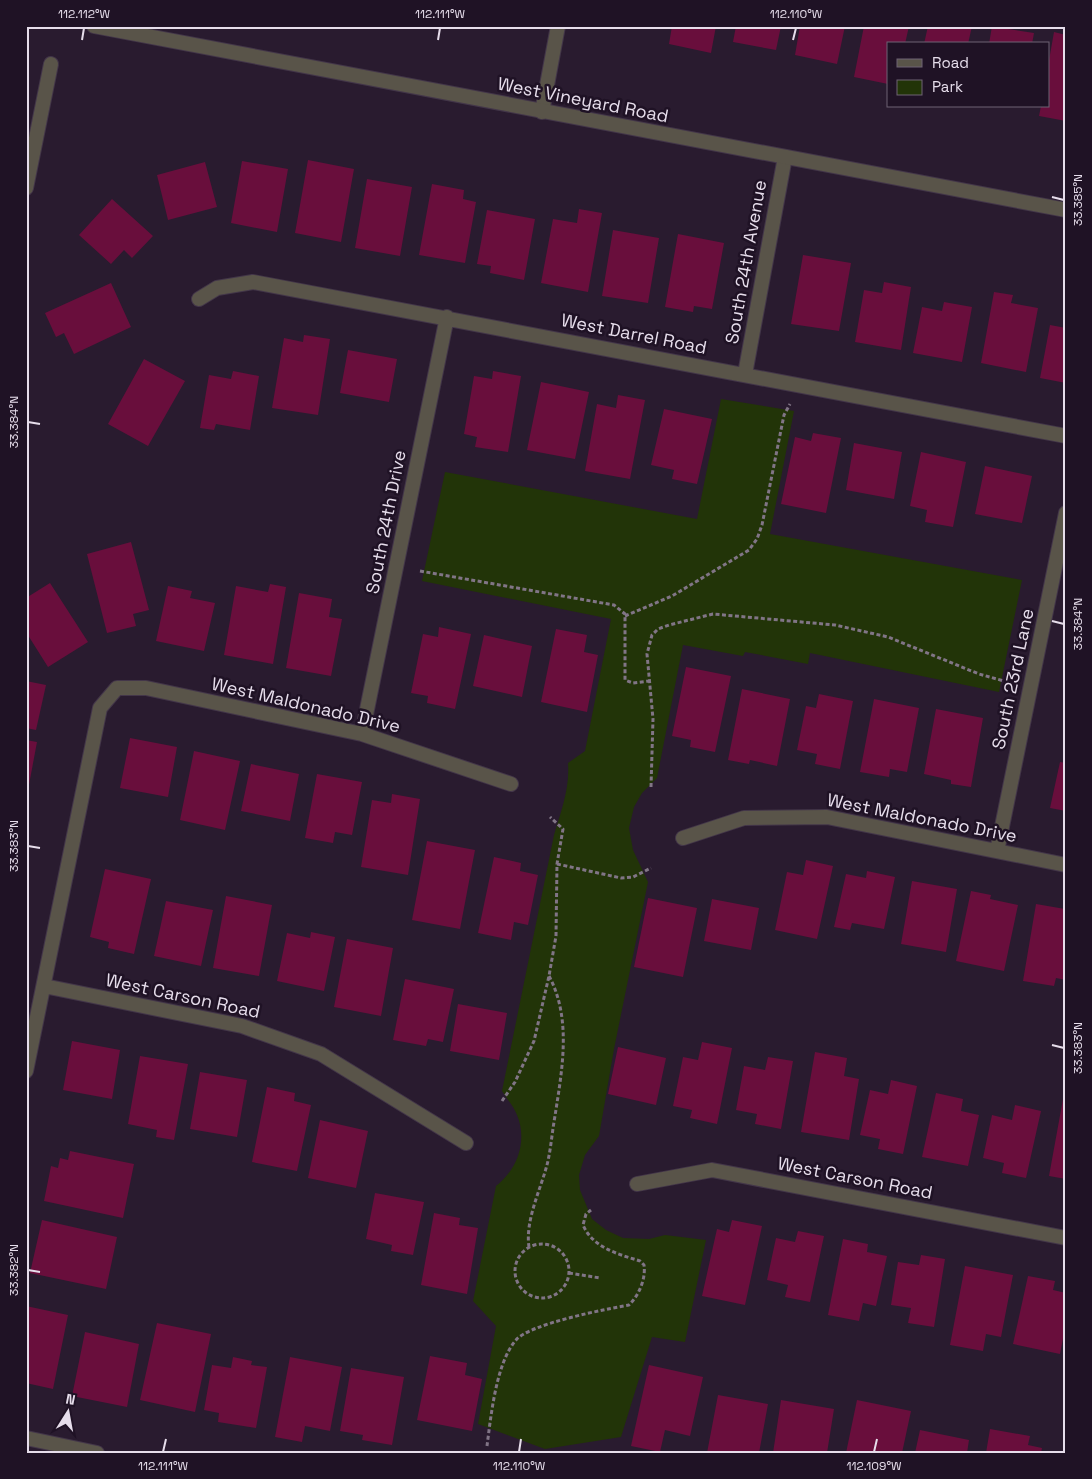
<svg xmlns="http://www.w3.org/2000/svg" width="1092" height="1479" viewBox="0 0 1092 1479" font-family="'Space Grotesk',sans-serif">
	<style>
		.green { fill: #223408 }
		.building { fill: #690e3c }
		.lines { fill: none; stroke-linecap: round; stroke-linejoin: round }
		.service-casing { stroke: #433649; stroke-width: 16 }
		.minor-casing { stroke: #433649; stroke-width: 16 }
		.tertiary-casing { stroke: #433649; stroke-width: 16 }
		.path { stroke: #817586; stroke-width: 3; stroke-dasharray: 4 2.5; stroke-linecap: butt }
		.service { stroke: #595449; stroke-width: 14 }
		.minor { stroke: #595449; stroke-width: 14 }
		.tertiary { stroke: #595449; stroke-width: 14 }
		.ticks { fill: none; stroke: #e6ddeb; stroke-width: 2 }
		.labels { text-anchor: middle; stroke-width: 5; stroke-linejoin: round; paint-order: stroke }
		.street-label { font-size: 18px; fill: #e6ddeb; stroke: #1f1225 }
		.neatline { fill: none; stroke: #e6ddeb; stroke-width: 2 }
		.ticks-label { font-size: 12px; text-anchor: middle; fill: #e6ddeb }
	</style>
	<rect width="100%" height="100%" fill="#291b2f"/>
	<path class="green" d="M 721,399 L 794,411 L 770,534 L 1022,580 L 999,692 L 810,653 L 808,664 L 745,652 L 743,656 L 683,645 L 657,778 L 642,793 L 634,807 L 629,828 L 633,850 L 648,882 L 614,1049 L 599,1136 L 585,1155 L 579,1175 L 580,1190 L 592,1219 L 606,1230 L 623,1238 L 649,1239 L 665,1235 L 706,1240 L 685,1342 L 652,1337 L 621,1437 L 545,1449 L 478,1424 L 496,1326 L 473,1301 L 496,1186 C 517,1170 528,1141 517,1115 C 514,1107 507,1099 502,1091 L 554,835 C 561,811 570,788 568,763 L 585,751 L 611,619 L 422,581 L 445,472 L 697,519 Z"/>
	<path class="building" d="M 672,26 L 716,26 L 711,53 L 669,44 Z
		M 736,26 L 781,26 L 776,50 L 733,42 Z
		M 800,26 L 845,26 L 837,64 L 795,55 Z
		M 864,26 L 909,26 L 905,44 L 888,44 L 888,84 L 854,77 Z
		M 928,26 L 972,26 L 968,44 L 924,44 Z
		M 992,26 L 1008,26 L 1008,29 L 1034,33 L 1032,44 L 989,44 Z
		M 1054,32 L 1066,35 L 1066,121 L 1039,116 L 1041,106 L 1048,106 L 1048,66 Z
		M 308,160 L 354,169 L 341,242 L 295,233 Z
		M 242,161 L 288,169 L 277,232 L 231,223 Z
		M 205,162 L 217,207 L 168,220 L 157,175 Z
		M 367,179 L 412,187 L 400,256 L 355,248 Z
		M 432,184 L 464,190 L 463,199 L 476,202 L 465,263 L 419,255 Z
		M 112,199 L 153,236 L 132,258 L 124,250 L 111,264 L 79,235 Z
		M 579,209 L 602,213 L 588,292 L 541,283 L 553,219 L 577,223 Z
		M 487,210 L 535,219 L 524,280 L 490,273 L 491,266 L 477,264 Z
		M 613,230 L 659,238 L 648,303 L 602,296 Z
		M 678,234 L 724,243 L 712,309 L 694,306 L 693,312 L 665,307 Z
		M 803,255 L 851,263 L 839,331 L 791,324 Z
		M 884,282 L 911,287 L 901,350 L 855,342 L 864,290 L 882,293 Z
		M 111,283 L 131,327 L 74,354 L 64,333 L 56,337 L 45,313 Z
		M 994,292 L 1013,295 L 1011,303 L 1038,308 L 1026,372 L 981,363 Z
		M 944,302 L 972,307 L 962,362 L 913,353 L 922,307 L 942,311 Z
		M 1050,325 L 1066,328 L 1066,383 L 1040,378 Z
		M 304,335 L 330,339 L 318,415 L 272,408 L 284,338 L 303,342 Z
		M 348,350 L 397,359 L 389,402 L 340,393 Z
		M 144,359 L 185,381 L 148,446 L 108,424 Z
		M 233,371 L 259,376 L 250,430 L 216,424 L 214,430 L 200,428 L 209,375 L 231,379 Z
		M 493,371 L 521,376 L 508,452 L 475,447 L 477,437 L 464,434 L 474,376 L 492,379 Z
		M 541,382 L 589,392 L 575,459 L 527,450 Z
		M 618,395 L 645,400 L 630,479 L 585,471 L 597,404 L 616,408 Z
		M 664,409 L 712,419 L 697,484 L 672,479 L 674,470 L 651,465 Z
		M 813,433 L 841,438 L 826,513 L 781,504 L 795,437 L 811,441 Z
		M 854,443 L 902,452 L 894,499 L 846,490 Z
		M 921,452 L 966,462 L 953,527 L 925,522 L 927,510 L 910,506 Z
		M 985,466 L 1032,476 L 1022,523 L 975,514 Z
		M 131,542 L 149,610 L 133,614 L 136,626 L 107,633 L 87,554 Z
		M 50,583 L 88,642 L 48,667 L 26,632 L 26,598 Z
		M 270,584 L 286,587 L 273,664 L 224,655 L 236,586 L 268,592 Z
		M 168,586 L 192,591 L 190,598 L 215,603 L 204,651 L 156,641 Z
		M 299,593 L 332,599 L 329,617 L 342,619 L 331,676 L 286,668 Z
		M 439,627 L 471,634 L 455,709 L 427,703 L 428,696 L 411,693 L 423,634 L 438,637 Z
		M 556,629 L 587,635 L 584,652 L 598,655 L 587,712 L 541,702 Z
		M 484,635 L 532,646 L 522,697 L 473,686 Z
		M 686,667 L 731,676 L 715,752 L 690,747 L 691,740 L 672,736 Z
		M 26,681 L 46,685 L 36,730 L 26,728 Z
		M 742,689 L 790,699 L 777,766 L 750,760 L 749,764 L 728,760 Z
		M 819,694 L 853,701 L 840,769 L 815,764 L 817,754 L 797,750 L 806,706 L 816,708 Z
		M 874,699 L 919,708 L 907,772 L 890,769 L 889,777 L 860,772 Z
		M 936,709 L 983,718 L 971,787 L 951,784 L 951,780 L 924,774 Z
		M 130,738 L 177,747 L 168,797 L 120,788 Z
		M 26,740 L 37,742 L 28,790 L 26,789 Z
		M 194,751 L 240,761 L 225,830 L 180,820 Z
		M 1060,762 L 1066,763 L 1066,811 L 1050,808 Z
		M 251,764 L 299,774 L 290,821 L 241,811 Z
		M 317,774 L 362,782 L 352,835 L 335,832 L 333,843 L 305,838 Z
		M 392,794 L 420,799 L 408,875 L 361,867 L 372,800 L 391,803 Z
		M 427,841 L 475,850 L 460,929 L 412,920 Z
		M 494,857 L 521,863 L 520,871 L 538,875 L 528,925 L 514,922 L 511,940 L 478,933 Z
		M 806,860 L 833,866 L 817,939 L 775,930 L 787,872 L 803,875 Z
		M 105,869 L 151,879 L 134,954 L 108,948 L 109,942 L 90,937 Z
		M 867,871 L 895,877 L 884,929 L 852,923 L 850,930 L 834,927 L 846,874 L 866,878 Z
		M 912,881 L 957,889 L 946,952 L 901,944 Z
		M 971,891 L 991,895 L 990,899 L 1018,905 L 1004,971 L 956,961 Z
		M 226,896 L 272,905 L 259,976 L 213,968 Z
		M 648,898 L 697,908 L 683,977 L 634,967 Z
		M 712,899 L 759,908 L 751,950 L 704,941 Z
		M 166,901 L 213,910 L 201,966 L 154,956 Z
		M 1036,904 L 1065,909 L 1066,980 L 1056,978 L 1054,986 L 1023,981 Z
		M 311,932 L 335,937 L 324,991 L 277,981 L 287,933 L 310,938 Z
		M 347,939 L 393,948 L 381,1016 L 334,1007 Z
		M 405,979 L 454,989 L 443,1042 L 428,1039 L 426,1046 L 393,1040 Z
		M 458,1004 L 507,1013 L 499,1060 L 450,1051 Z
		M 72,1041 L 120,1050 L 112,1099 L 63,1090 Z
		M 702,1042 L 732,1048 L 717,1124 L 690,1118 L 692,1110 L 673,1106 L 683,1057 L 698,1060 Z
		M 618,1047 L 666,1058 L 656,1105 L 608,1094 Z
		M 815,1052 L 847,1058 L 844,1076 L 859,1079 L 849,1140 L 801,1132 Z
		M 140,1056 L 188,1064 L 174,1140 L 156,1137 L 157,1130 L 128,1124 Z
		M 768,1057 L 793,1061 L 781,1129 L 755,1124 L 757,1114 L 736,1110 L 744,1066 L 765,1070 Z
		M 200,1072 L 247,1080 L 237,1137 L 190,1129 Z
		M 891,1080 L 917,1086 L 903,1154 L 878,1149 L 880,1139 L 860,1135 L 870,1090 L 888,1094 Z
		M 267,1087 L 295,1093 L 294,1101 L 311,1105 L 297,1171 L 252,1162 Z
		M 936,1093 L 963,1099 L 961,1111 L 979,1115 L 968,1166 L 922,1157 Z
		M 1063,1099 L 1066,1099 L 1066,1179 L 1049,1176 Z
		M 1015,1105 L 1041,1111 L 1026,1178 L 1002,1173 L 1004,1163 L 983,1158 L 992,1115 L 1012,1120 Z
		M 320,1120 L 368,1131 L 356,1188 L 308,1178 Z
		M 70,1151 L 134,1164 L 123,1218 L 44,1201 L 51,1166 L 58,1168 L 60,1158 L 68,1160 Z
		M 375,1193 L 424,1202 L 413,1255 L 391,1251 L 392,1245 L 366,1239 Z
		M 434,1213 L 460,1218 L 459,1225 L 478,1228 L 467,1294 L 421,1285 Z
		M 42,1220 L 117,1237 L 106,1289 L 30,1273 Z
		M 732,1220 L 762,1226 L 745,1305 L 702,1296 L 717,1229 L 729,1232 Z
		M 798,1231 L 824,1236 L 810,1302 L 785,1297 L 788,1285 L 767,1280 L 776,1238 L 795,1242 Z
		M 843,1239 L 868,1244 L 867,1252 L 887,1256 L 876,1306 L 863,1303 L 859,1321 L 828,1315 Z
		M 921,1255 L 945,1259 L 934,1327 L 908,1323 L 911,1308 L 891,1305 L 898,1262 L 919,1265 Z
		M 965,1266 L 1013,1275 L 1001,1337 L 986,1334 L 983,1351 L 950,1345 Z
		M 1028,1276 L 1055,1281 L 1053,1290 L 1066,1293 L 1066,1323 L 1060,1354 L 1013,1344 Z
		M 26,1306 L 68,1315 L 53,1389 L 26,1383 Z
		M 157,1323 L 211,1334 L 195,1412 L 140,1400 Z
		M 85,1332 L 139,1344 L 127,1407 L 72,1396 Z
		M 430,1356 L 467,1363 L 465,1375 L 482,1379 L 472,1431 L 417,1420 Z
		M 233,1357 L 252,1361 L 251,1365 L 267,1367 L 256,1428 L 218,1422 L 219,1413 L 204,1410 L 212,1365 L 231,1368 Z
		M 290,1357 L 342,1367 L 330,1431 L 305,1426 L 302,1442 L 275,1437 Z
		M 649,1365 L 703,1377 L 690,1436 L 665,1430 L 660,1452 L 631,1446 Z
		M 351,1368 L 404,1377 L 392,1445 L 362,1440 L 363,1435 L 340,1431 Z
		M 718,1395 L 768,1404 L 759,1453 L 707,1453 Z
		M 781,1400 L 834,1409 L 827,1453 L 773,1453 Z
		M 857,1400 L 911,1411 L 902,1453 L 846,1453 Z
		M 990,1429 L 1030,1436 L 1028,1445 L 1042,1448 L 1041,1453 L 986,1453 Z
		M 920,1430 L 969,1440 L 967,1453 L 915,1453 Z"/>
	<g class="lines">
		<defs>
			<path id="service" d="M 26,188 L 51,64"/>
			<path id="minor" d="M 542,112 L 558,26
				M 199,299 L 217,288 L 253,282 L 1066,436
				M 745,374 L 785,157
				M 362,734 L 447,317
				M 683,838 L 744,818 L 827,817 L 1066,865
				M 997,851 L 1066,513
				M 44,986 L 242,1026 L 321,1054 L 466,1143
				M 26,1071 L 100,708 L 117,688 L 146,688 L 362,734 L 511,784
				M 637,1184 L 712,1170 L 1066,1238
				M 26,1438 L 97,1453"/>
			<path id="tertiary" d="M 94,26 L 1066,210"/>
		</defs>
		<use href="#service" class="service-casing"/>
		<use href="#minor" class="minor-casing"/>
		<use href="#tertiary" class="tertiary-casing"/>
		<path class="path" d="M 420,571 L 614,605 L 625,614 L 625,680 L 633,683 L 649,681
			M 625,616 L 672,596 L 749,550 L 757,539 L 762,525 L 784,415 L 790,404
			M 651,787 L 653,719 L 647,654 L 652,635 L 658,629 L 669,625 L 713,614 L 835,625 L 888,637 L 979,674 L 1011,683
			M 557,864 L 621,878 L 633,877 L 651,868
			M 502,1101 L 515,1082 L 534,1041 L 549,976 L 556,936 L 557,864 L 563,829 L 550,817
			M515 1271a27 27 0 1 1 54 0a27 27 0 1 1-54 0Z
			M 529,1247 C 525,1221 540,1191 547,1165 C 551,1149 552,1132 555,1116 C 562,1070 572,1019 549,976
			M 569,1273 L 600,1278
			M 487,1446 C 491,1416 496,1363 516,1340 C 529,1324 606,1309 629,1305 C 639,1295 646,1279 644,1265 L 640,1261 C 618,1254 593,1248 583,1225 L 586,1214 L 591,1210"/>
		<use href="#service" class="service"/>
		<use href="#minor" class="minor"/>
		<use href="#tertiary" class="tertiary"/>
	</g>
	<path class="ticks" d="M 82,40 L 84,28M 438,40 L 440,28M 793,40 L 796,28M 1052,197 L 1064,200M 28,422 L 40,424M 1052,621 L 1064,624M 28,846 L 40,848M 1052,1045 L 1064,1048M 28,1270 L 40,1272M 163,1452 L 166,1439M 519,1452 L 521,1439M 874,1452 L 877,1439"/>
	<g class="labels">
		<g class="street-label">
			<text transform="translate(583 100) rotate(11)" y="6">West Vineyard Road</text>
			<text transform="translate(746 262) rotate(-80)" y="6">South 24th Avenue</text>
			<text transform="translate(634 334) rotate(11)" y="6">West Darrel Road</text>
			<text transform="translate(386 522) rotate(-79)" y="6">South 24th Drive</text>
			<text transform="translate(1013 679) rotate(-78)" y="6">South 23rd Lane</text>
			<text transform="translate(306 705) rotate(13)" y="6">West Maldonado Drive</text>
			<text transform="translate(922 818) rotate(11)" y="6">West Maldonado Drive</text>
			<text transform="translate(183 996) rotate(12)" y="6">West Carson Road</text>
			<text transform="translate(855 1178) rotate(11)" y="6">West Carson Road</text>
		</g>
	</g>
	<rect width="1092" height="1479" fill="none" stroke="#1f1225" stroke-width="55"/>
	<rect x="887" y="42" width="162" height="65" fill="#1f1225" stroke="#6f6374"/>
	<rect x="897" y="59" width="25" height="8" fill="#595449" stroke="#6f6374"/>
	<text x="932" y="68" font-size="15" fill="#e6ddeb">Road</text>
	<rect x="897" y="80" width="25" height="15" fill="#223408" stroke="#6f6374"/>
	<text x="932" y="92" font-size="15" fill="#e6ddeb">Park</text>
	<g transform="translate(68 1412) rotate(11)" stroke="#1f1225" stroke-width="4" paint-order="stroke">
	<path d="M0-4L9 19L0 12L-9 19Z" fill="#e6ddeb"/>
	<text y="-8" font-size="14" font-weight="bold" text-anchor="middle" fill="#e6ddeb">N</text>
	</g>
	<rect x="28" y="28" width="1036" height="1424" class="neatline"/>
	<g class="ticks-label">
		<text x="84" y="18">112.112°W</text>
		<text x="440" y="18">112.111°W</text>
		<text x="796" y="18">112.110°W</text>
		<text transform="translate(1078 200) rotate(-90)" y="4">33.385°N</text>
		<text transform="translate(14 422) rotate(-90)" y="4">33.384°N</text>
		<text transform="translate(1078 624) rotate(-90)" y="4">33.384°N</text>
		<text transform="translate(14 846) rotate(-90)" y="4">33.383°N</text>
		<text transform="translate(1078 1048) rotate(-90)" y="4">33.383°N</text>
		<text transform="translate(14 1270) rotate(-90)" y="4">33.382°N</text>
		<text x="163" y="1470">112.111°W</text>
		<text x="519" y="1470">112.110°W</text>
		<text x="874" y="1470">112.109°W</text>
	</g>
</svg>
